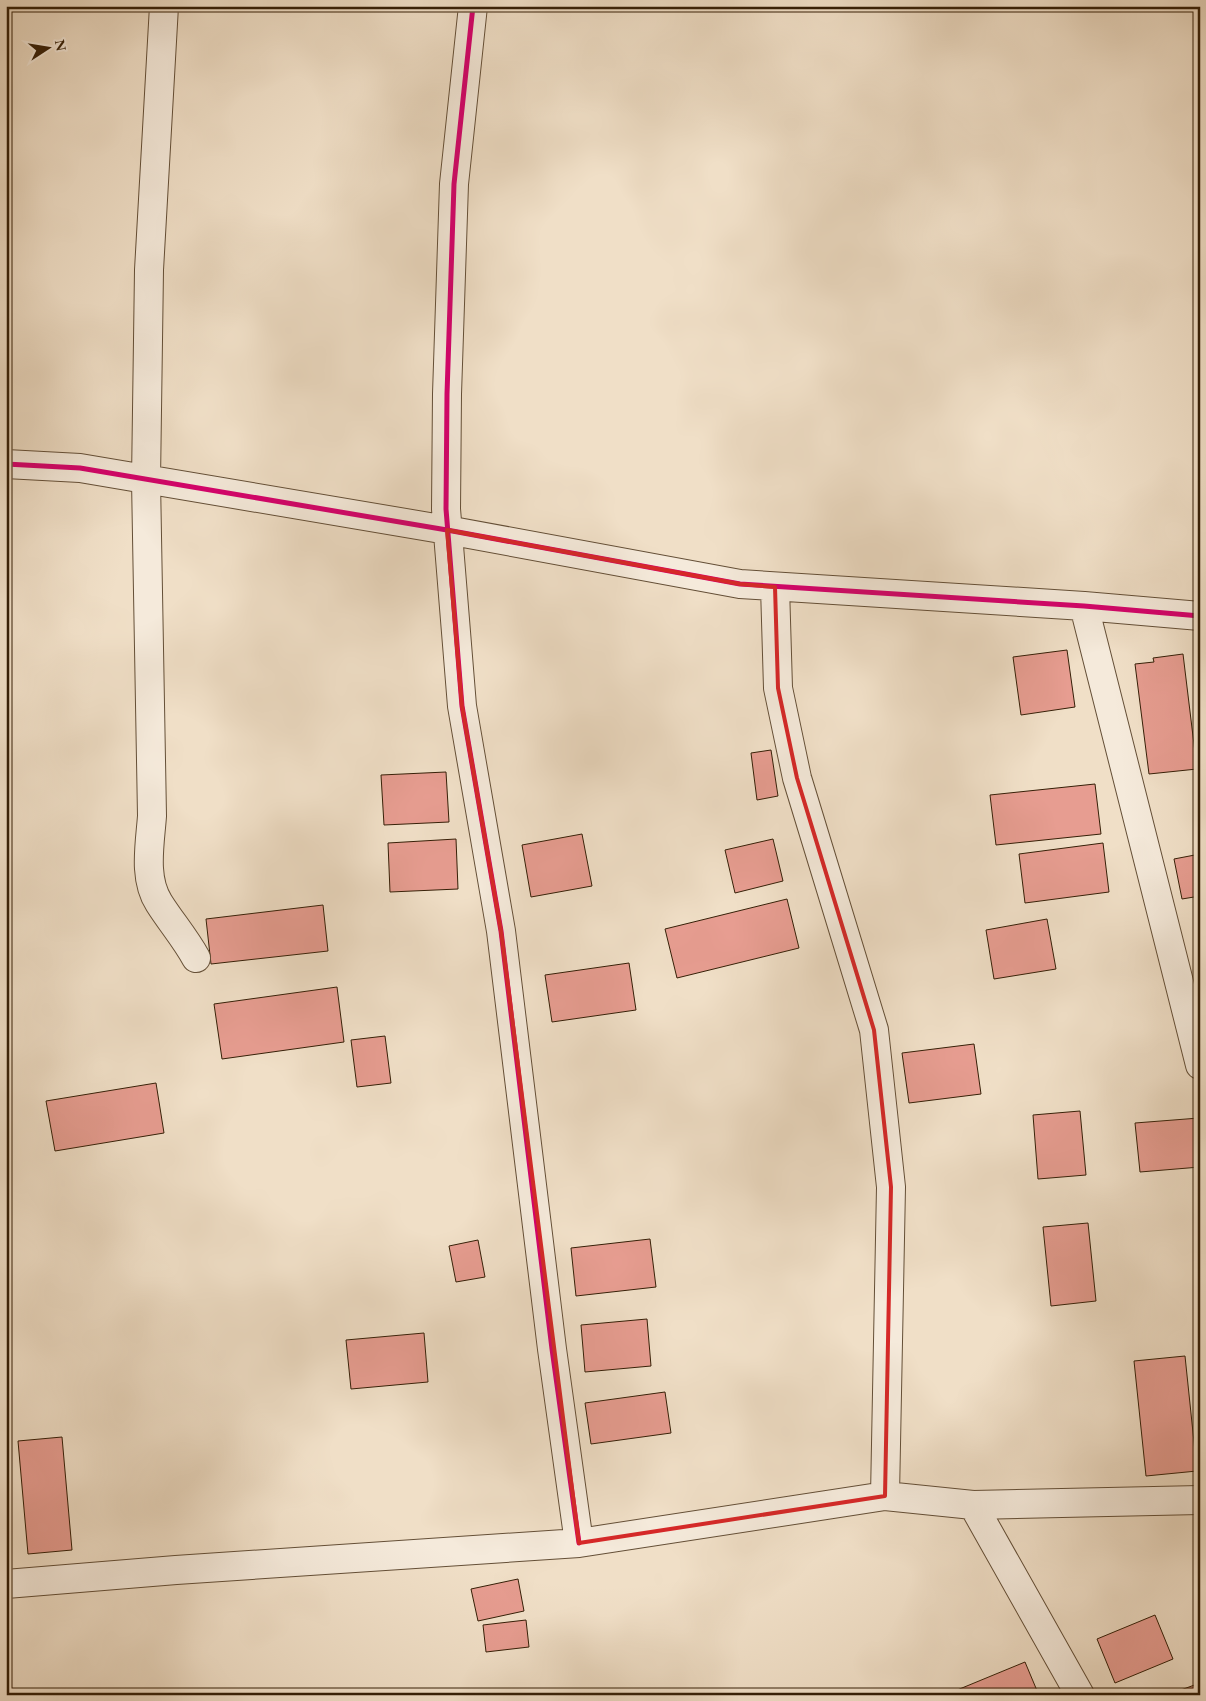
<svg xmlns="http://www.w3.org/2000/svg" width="1206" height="1701" viewBox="0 0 1206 1701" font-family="'EB Garamond',serif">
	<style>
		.building { fill: #e79d91; stroke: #351f07 }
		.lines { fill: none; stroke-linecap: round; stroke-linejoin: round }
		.minor-casing { stroke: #644f37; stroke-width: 30 }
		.minor { stroke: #f5eadb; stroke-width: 28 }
		.cycleway-casing { stroke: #f5eadb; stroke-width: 8 }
		.cycleway { stroke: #d6006c; stroke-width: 5 }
		.marked { fill: none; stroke: #d62828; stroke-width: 4; stroke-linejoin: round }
	</style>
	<rect width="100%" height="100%" fill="#f0dfc7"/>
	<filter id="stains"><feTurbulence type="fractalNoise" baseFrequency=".004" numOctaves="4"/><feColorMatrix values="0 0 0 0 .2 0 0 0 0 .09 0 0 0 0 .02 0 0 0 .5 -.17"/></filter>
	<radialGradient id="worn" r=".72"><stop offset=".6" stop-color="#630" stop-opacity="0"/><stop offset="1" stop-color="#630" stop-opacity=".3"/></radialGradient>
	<path class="building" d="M 1067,650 L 1075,707 L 1021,715 L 1013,657 Z
		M 1183,654 L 1197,769 L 1149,774 L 1135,664 L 1154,662 L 1153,658 Z
		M 771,750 L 778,796 L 757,800 L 751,753 Z
		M 446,772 L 449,822 L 384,825 L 381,775 Z
		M 1095,784 L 1101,834 L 996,845 L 990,795 Z
		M 582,834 L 592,886 L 531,897 L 522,845 Z
		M 456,839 L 458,889 L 390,892 L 388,843 Z
		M 773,839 L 783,881 L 735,893 L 725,850 Z
		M 1103,843 L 1109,892 L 1025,903 L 1019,854 Z
		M 1200,854 L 1200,896 L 1182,899 L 1174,859 Z
		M 787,899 L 799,948 L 677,978 L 665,929 Z
		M 323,905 L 328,951 L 211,964 L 206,919 Z
		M 1047,919 L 1056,969 L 994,979 L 986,930 Z
		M 629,963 L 636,1010 L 552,1022 L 545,975 Z
		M 337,987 L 344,1042 L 222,1059 L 214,1004 Z
		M 385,1036 L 391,1083 L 357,1087 L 351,1040 Z
		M 974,1044 L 981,1094 L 909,1103 L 902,1053 Z
		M 156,1083 L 164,1133 L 55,1151 L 46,1101 Z
		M 1080,1111 L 1086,1175 L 1038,1179 L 1033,1115 Z
		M 1199,1118 L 1200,1167 L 1140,1172 L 1135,1123 Z
		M 1088,1223 L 1096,1301 L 1051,1306 L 1043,1227 Z
		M 650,1239 L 656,1287 L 576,1296 L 571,1248 Z
		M 478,1240 L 485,1277 L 456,1282 L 449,1246 Z
		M 647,1319 L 651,1366 L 585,1372 L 581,1325 Z
		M 424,1333 L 428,1382 L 351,1389 L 346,1340 Z
		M 1185,1356 L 1197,1471 L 1146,1476 L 1134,1361 Z
		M 665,1392 L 671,1433 L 591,1444 L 585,1403 Z
		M 62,1437 L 72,1550 L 28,1554 L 18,1441 Z
		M 518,1579 L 524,1611 L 478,1621 L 471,1589 Z
		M 1155,1615 L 1173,1659 L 1115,1683 L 1097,1639 Z
		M 526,1620 L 529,1647 L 486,1652 L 483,1625 Z
		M 1025,1662 L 1038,1693 L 1033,1695 L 945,1695 Z
		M 1200,1683 L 1200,1695 L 1167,1695 Z"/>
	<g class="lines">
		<defs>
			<path id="minor" d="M 164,6 L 149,270 L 146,480 L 152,816 C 150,844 143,878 159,903 C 171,922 185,938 196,958
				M 473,6 L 454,184 L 447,394 L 446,509 L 462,706 L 501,931 L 552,1349 L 579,1543
				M 6,464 L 80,468 L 447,530 L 740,584 L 1084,606 L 1200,616
				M 775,587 L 778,688 L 797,778 L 874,1030 L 891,1187 L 885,1496
				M 1084,606 L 1200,1065
				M 973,1505 L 1080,1695
				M 6,1584 L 176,1570 L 579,1543 L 885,1496 L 973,1505 L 1200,1500"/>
		</defs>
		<use href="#minor" class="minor-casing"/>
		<use href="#minor" class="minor"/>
		<defs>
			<path id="cycleway" d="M 473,6 L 454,184 L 447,394 L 446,509 L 462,706 L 501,931 L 552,1349 L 579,1543
				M 6,464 L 80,468 L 447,530 L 740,584 L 1084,606 L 1200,616"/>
		</defs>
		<use href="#cycleway" class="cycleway-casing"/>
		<use href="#cycleway" class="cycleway"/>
	</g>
	<path class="marked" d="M 447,530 L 740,584 L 775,587 L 778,688 L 797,778 L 874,1030 L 891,1187 L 885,1496 L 579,1543 L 501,931 L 462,706 Z"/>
	<rect width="1206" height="1701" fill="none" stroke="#f0dfc7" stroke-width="25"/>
	<rect x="8" y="8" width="1191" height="1686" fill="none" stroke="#351f07" stroke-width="2.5"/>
	<rect x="12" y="12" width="1181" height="1676" fill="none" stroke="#351f07"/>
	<g transform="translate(48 48) rotate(78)" stroke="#f5eadb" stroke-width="4" paint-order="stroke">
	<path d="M0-4L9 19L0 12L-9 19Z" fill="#351f07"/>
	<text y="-8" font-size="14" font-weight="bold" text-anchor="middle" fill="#351f07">N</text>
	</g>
	<rect width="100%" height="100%" filter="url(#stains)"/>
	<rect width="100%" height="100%" fill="url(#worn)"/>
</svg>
